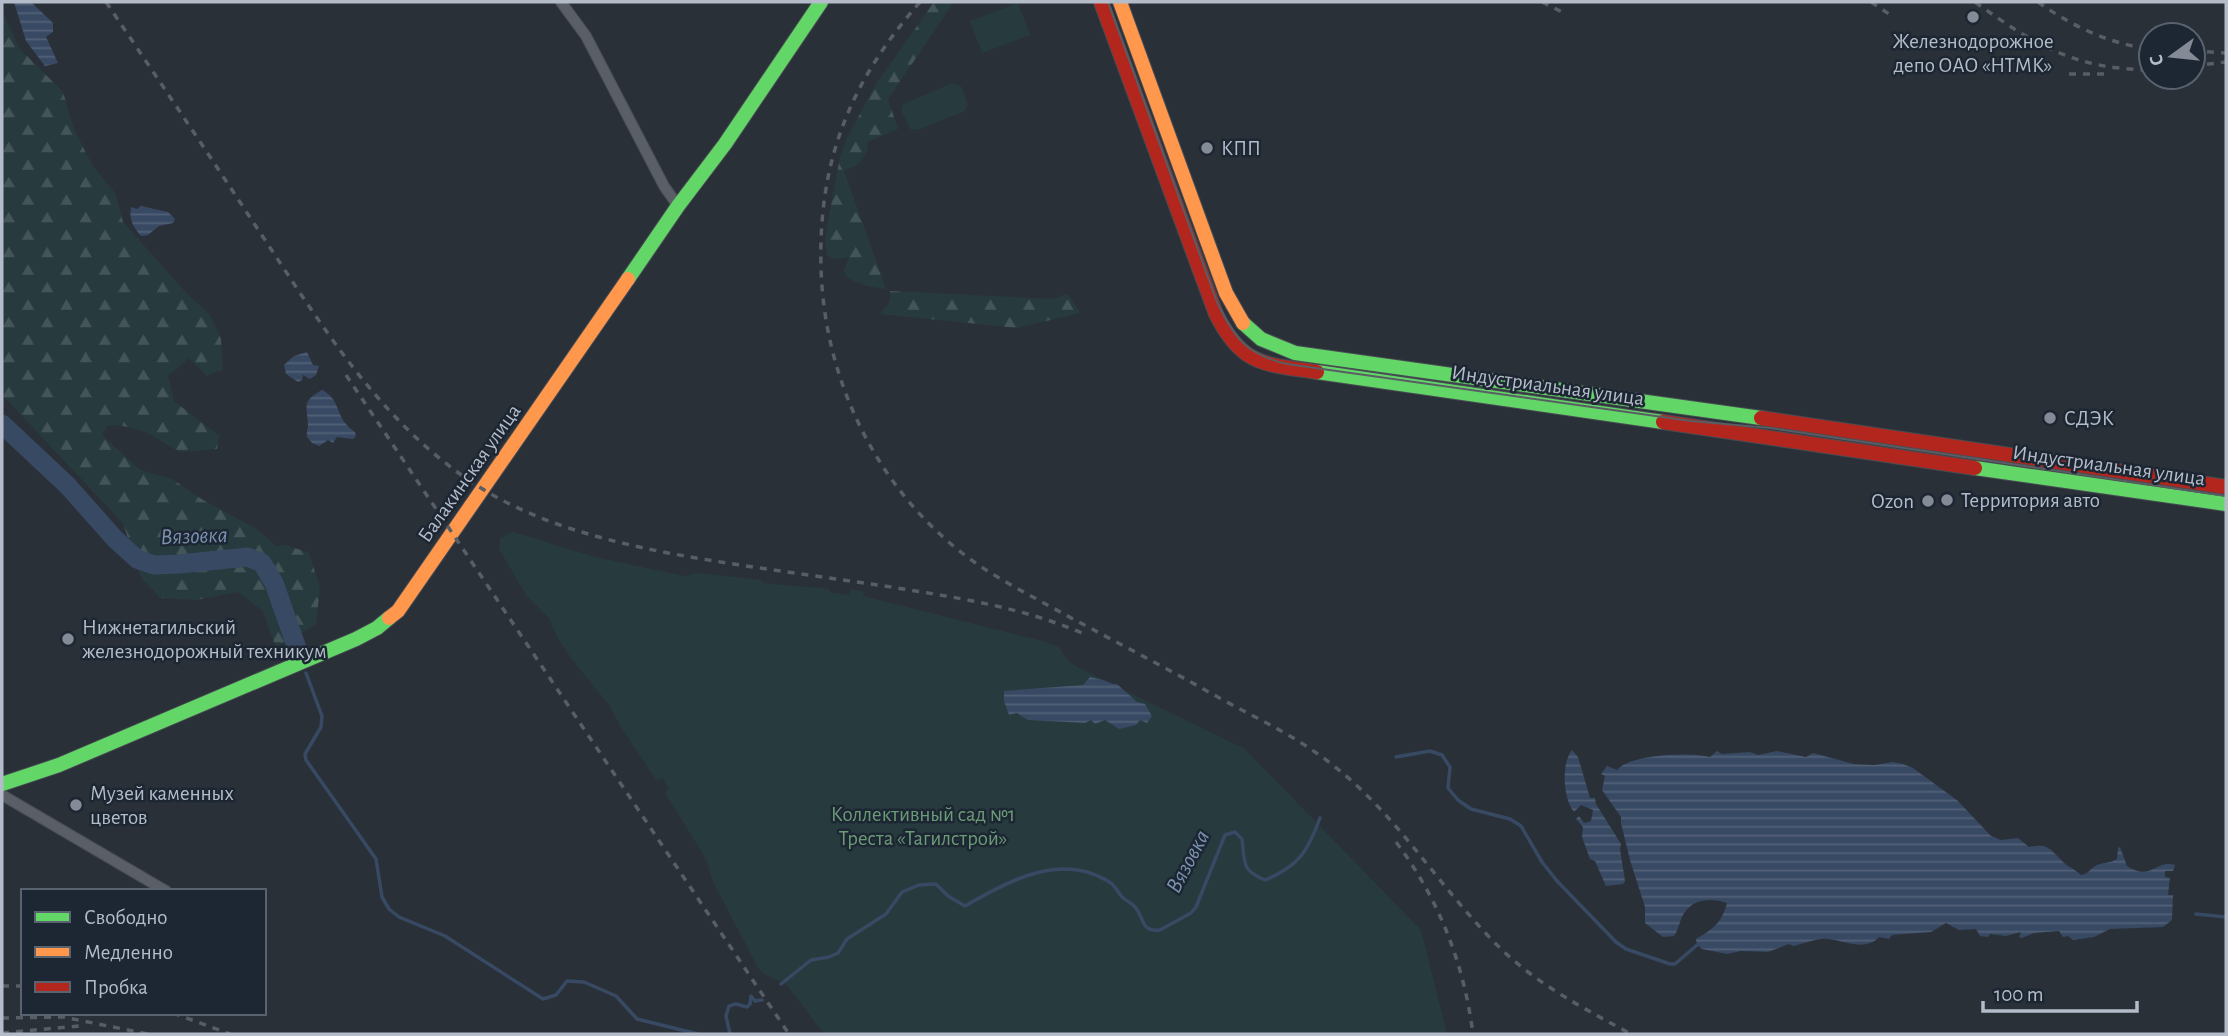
<svg xmlns="http://www.w3.org/2000/svg" width="2228" height="1036" viewBox="0 0 2228 1036" font-family="'Alegreya Sans',sans-serif">
	<style>
		.green { fill: #273a3e }
		.forest { fill: url(#forest-firs) }
		.water { fill: url(#water-rules) }
		.lines { fill: none; stroke-linecap: round; stroke-linejoin: round }
		.stream { stroke: #384963; stroke-width: 3.5 }
		.river { stroke: #384963; stroke-width: 19 }
		.street-casing { stroke: #484c53; stroke-width: 12 }
		.fast-casing { stroke: #484c53; stroke-width: 16 }
		.slow-casing { stroke: #484c53; stroke-width: 16 }
		.jam-casing { stroke: #484c53; stroke-width: 16 }
		.street { stroke: #5a5e66; stroke-width: 10 }
		.fast { stroke: #63d668; stroke-width: 14 }
		.slow { stroke: #ff974d; stroke-width: 14 }
		.jam { stroke: #b3261e; stroke-width: 14 }
		.tram { stroke: #595d64; stroke-width: 2 }
		.rail { stroke: #595d64; stroke-width: 3.5; stroke-dasharray: 7 7; stroke-linecap: butt }
		.poi-dot { fill: #848b96; stroke: #1d2633; stroke-width: 2.5 }
		.labels { text-anchor: middle; stroke-width: 5; stroke-linejoin: round; paint-order: stroke }
		.poi-label { font-size: 21px; fill: #b4bcc9; stroke: #1d2633; text-anchor: start }
		.street-label { font-size: 21px; fill: #b4bcc9; stroke: #1d2633 }
		.park-label { font-size: 21px; fill: #6b9a76; stroke: #1d2633 }
		.water-label { font-size: 23px; font-style: italic; fill: #7c92b1; stroke: #1d2633 }
	</style>
	<defs>
		<pattern id="forest-firs" width="22" height="20" patternUnits="userSpaceOnUse" patternTransform="scale(1.75)"><rect width="22" height="20" fill="#273a3e"/><path d="M5 1l3.5 6h-7zM16 11l3.5 6h-7z" fill="#445559"/></pattern>
		<pattern id="water-rules" width="6" height="5" patternUnits="userSpaceOnUse" patternTransform="scale(1.75)"><rect width="6" height="5" fill="#384963"/><path d="M0 2.5h6" fill="none" stroke="#526178"/></pattern>
	</defs>
	<rect width="100%" height="100%" fill="#2a3038"/>
	<path class="green" d="M 1018,3 L 1030,35 L 982,53 L 970,21 Z
		M 952,83 L 961,86 L 968,104 L 965,111 L 921,129 L 911,130 L 901,110 L 903,104 Z
		M 513,532 L 595,557 L 684,576 L 700,573 L 761,580 L 763,583 L 829,589 L 829,592 L 849,595 L 851,589 L 864,592 L 863,596 L 1046,642 L 1059,647 L 1069,662 L 1083,670 L 1245,749 L 1421,930 L 1447,1034 L 824,1034 L 786,984 L 764,974 L 758,968 L 712,880 L 708,864 L 703,854 L 665,793 L 669,789 L 662,778 L 657,781 L 619,724 L 610,706 L 573,661 L 557,637 L 549,618 L 526,595 L 499,549 L 500,538 Z"/>
	<path class="forest" d="M 934,2 L 954,2 L 888,99 L 898,129 L 867,142 L 868,149 L 859,164 L 844,171 L 886,289 C 872,287 858,285 846,276 L 844,271 L 849,257 L 834,259 L 827,255 L 825,241 L 828,222 L 840,157 L 847,138 L 876,84 Z
		M 2,10 L 19,48 L 63,92 L 73,127 L 92,165 L 115,193 L 123,222 L 188,295 L 210,315 L 221,339 L 223,369 L 207,376 L 189,358 L 168,376 L 174,401 L 219,436 L 217,449 L 180,452 L 146,432 L 119,425 L 107,426 L 102,435 L 140,470 L 172,479 L 203,500 L 255,528 L 276,546 L 286,545 L 309,553 L 320,588 L 316,624 L 276,648 L 263,611 L 238,592 L 196,600 L 160,598 L 140,576 L 123,523 L 2,395 Z
		M 890,291 L 1051,299 L 1068,294 L 1080,313 L 1017,328 L 880,314 L 890,301 Z"/>
	<path class="water" d="M 14,2 L 31,2 L 53,23 L 53,32 L 46,37 L 58,63 L 45,66 L 26,41 Z
		M 141,206 L 168,212 L 175,219 L 173,223 L 159,226 L 148,235 L 141,236 C 133,226 129,220 131,207 L 137,209 Z
		M 307,352 L 313,365 L 319,366 L 316,375 L 310,379 L 303,375 L 302,380 L 298,382 L 286,374 L 284,365 L 294,356 Z
		M 322,390 C 343,401 333,417 355,432 L 356,436 L 353,439 L 337,437 L 333,443 L 328,440 L 319,446 L 312,443 L 307,437 C 306,433 308,429 308,425 C 307,405 301,402 322,390 Z
		M 1090,677 L 1103,680 L 1113,684 L 1117,684 L 1137,702 L 1145,704 L 1152,716 L 1147,723 L 1140,720 L 1136,725 L 1119,729 L 1105,720 L 1095,724 L 1091,720 L 1085,723 L 1028,720 L 1017,713 L 1009,715 L 1004,701 L 1004,691 L 1083,685 Z
		M 1572,750 L 1578,757 L 1590,798 L 1595,798 L 1596,804 L 1621,844 L 1620,849 L 1625,881 L 1623,884 L 1606,886 L 1595,861 L 1590,859 L 1582,837 L 1583,827 L 1576,819 L 1579,816 L 1584,823 L 1591,821 L 1593,810 L 1581,805 L 1574,812 C 1563,799 1561,763 1572,750 Z
		M 1717,751 L 1722,754 L 1750,752 L 1758,755 L 1777,751 L 1806,757 L 1813,753 L 1854,764 L 1874,765 L 1893,762 L 1903,764 L 1913,768 L 1958,801 L 1991,836 L 2001,840 L 2018,838 L 2029,847 C 2048,843 2050,849 2062,861 C 2068,867 2075,869 2081,875 C 2088,874 2089,870 2095,866 C 2102,862 2109,864 2117,859 L 2118,848 L 2120,847 L 2127,866 C 2152,882 2155,859 2175,865 L 2173,871 L 2165,871 L 2165,877 L 2170,878 L 2168,895 L 2173,895 L 2172,920 L 2163,927 L 2110,929 L 2094,937 L 2073,940 L 2068,936 L 2063,937 L 2059,931 L 2034,933 L 2022,938 L 2019,937 L 2021,932 L 2006,936 L 1990,934 L 1988,937 L 1980,936 L 1976,929 L 1959,930 L 1946,923 L 1931,932 L 1892,935 L 1889,939 L 1879,937 C 1863,954 1839,937 1821,939 C 1812,940 1802,944 1793,946 L 1789,944 L 1768,952 L 1741,951 L 1727,954 L 1702,949 L 1697,945 L 1696,939 C 1714,928 1721,924 1727,903 C 1711,898 1693,898 1683,915 C 1679,922 1679,929 1674,936 L 1663,937 L 1645,923 L 1645,907 L 1630,860 L 1621,823 L 1621,817 L 1602,790 L 1605,776 L 1601,774 L 1607,766 L 1617,770 C 1630,754 1690,752 1710,757 Z"/>
	<g class="lines">
		<path class="stream" d="M 306,673 L 322,716 L 321,727 L 305,754 L 306,760 L 376,859 L 382,897 L 389,909 L 399,917 L 445,936 L 543,999 L 556,995 L 567,981 L 584,982 L 616,996 L 637,1019 L 698,1034
			M 1396,757 L 1430,751 L 1442,755 L 1450,767 L 1448,788 L 1458,800 L 1471,809 L 1510,819 L 1521,826 L 1542,862 L 1557,881 L 1616,942 L 1626,949 L 1670,964 L 1675,964 L 1697,945
			M 2196,914 L 2226,917
			M 781,984 L 811,960 L 829,957 L 838,953 L 847,939 L 886,914 L 902,892 L 919,885 L 936,884 L 948,896 L 965,906 C 1003,884 1049,858 1093,874 C 1099,877 1107,879 1112,884 C 1116,888 1119,893 1122,897 C 1126,901 1132,903 1135,907 C 1144,917 1141,933 1160,930 L 1191,913 L 1196,907 L 1225,835 L 1235,832 L 1242,839 C 1245,863 1241,870 1265,880 C 1299,866 1308,851 1320,818
			M 730,1034 L 726,1016 L 729,1006 L 736,1004 L 747,1007 L 750,1004 L 751,996 L 755,1001 L 762,1000"/>
		<path class="river" d="M 2,424 L 68,486 L 115,539 L 137,559 L 154,565 L 179,564 L 248,557 L 262,563 L 274,583 L 298,651"/>
		<defs>
			<path id="street" d="M 561,2 L 586,36 L 664,186 L 678,206
				M 2,795 L 166,891"/>
			<path id="fast" d="M 628,279 L 678,206 L 725,144 L 821,2
				M 1243,323 L 1261,339 L 1295,353 L 1761,418
				M 1317,372 L 1663,422
				M 1975,468 L 2226,504
				M 2,784 L 59,765 L 356,639 L 377,628 L 389,618"/>
			<path id="slow" d="M 1120,2 L 1226,293 L 1243,323
				M 389,618 L 398,611 L 628,279"/>
			<path id="jam" d="M 1101,2 L 1216,314 C 1242,366 1264,364 1317,372
				M 1761,418 L 2226,487
				M 1663,422 L 1975,468"/>
		</defs>
		<use href="#street" class="street-casing"/>
		<use href="#fast" class="fast-casing"/>
		<use href="#slow" class="slow-casing"/>
		<use href="#jam" class="jam-casing"/>
		<use href="#street" class="street"/>
		<use href="#fast" class="fast"/>
		<use href="#slow" class="slow"/>
		<use href="#jam" class="jam"/>
		<path class="tram" d="M 1108,2 L 1217,302 C 1234,338 1247,355 1287,364 L 1691,421 L 1770,428 L 2226,496"/>
		<path class="rail" d="M 106,2 C 156,76 206,150 255,225 C 320,322 380,425 481,488 C 537,523 603,540 668,553 C 744,567 821,576 897,588 C 960,598 1025,608 1084,634
			M 920,2 C 850,82 818,161 821,268 C 824,378 875,485 962,553 C 993,577 1028,594 1062,613 C 1116,642 1170,670 1223,700 C 1260,720 1297,737 1330,763 C 1396,813 1439,887 1497,945 C 1536,984 1583,1008 1631,1034
			M 1542,2 L 1566,14
			M 1871,2 L 1892,16
			M 1975,2 C 2035,45 2074,69 2151,70
			M 2038,2 C 2072,26 2109,44 2151,49
			M 2193,51 L 2226,53
			M 2193,66 L 2226,62
			M 2069,74 L 2109,74
			M 346,375 L 789,1034
			M 1396,842 C 1439,899 1464,964 1473,1034
			M 2,986 L 23,986
			M 173,1013 L 230,1034
			M 2,1018 L 63,1017 L 148,1034
			M 2,1033 L 79,1026"/>
	</g>
	<g class="poi-dot">
		<circle cx="1973" cy="17" r="7"/>
		<circle cx="1207" cy="148" r="7"/>
		<circle cx="2050" cy="418" r="7"/>
		<circle cx="1947" cy="500" r="7"/>
		<circle cx="1928" cy="501" r="7"/>
		<circle cx="68" cy="639" r="7"/>
		<circle cx="76" cy="805" r="7"/>
	</g>
	<g class="labels">
		<g class="poi-label">
			<text x="1973" y="48" text-anchor="middle">Железнодорожное<tspan x="1973" dy="24">депо ОАО «НТМК»</tspan></text>
			<text x="1221" y="155">КПП</text>
			<text x="2064" y="425">СДЭК</text>
			<text x="1961" y="507">Территория авто</text>
			<text x="1914" y="508" text-anchor="end">Ozon</text>
			<text x="82" y="634">Нижнетагильский<tspan x="82" dy="24">железнодорожный техникум</tspan></text>
			<text x="90" y="800">Музей каменных<tspan x="90" dy="24">цветов</tspan></text>
		</g>
		<g class="street-label">
			<text transform="translate(1548 385) rotate(8)" y="7">Индустриальная улица</text>
			<text transform="translate(2109 465) rotate(8)" y="7">Индустриальная улица</text>
			<text transform="translate(469 473) rotate(-55)" y="7">Балакинская улица</text>
		</g>
		<g class="park-label">
			<text x="923" y="821">Коллективный сад №1<tspan x="923" dy="24">Треста «Тагилстрой»</tspan></text>
		</g>
		<g class="water-label">
			<text transform="translate(194 535) rotate(-2)" y="8">Вязовка</text>
			<text transform="translate(1187 861) rotate(-62)" y="8">Вязовка</text>
		</g>
	</g>
	<rect width="2228" height="1036" fill="none" stroke="#b4bcc9" stroke-width="7"/>
	<rect x="21" y="889" width="245" height="126" fill="#1d2633" stroke="#59626f" stroke-width="2"/>
	<rect x="35" y="912" width="35" height="10" fill="#63d668" stroke="#59626f" stroke-width="2"/>
	<text x="84" y="924" font-size="21" fill="#b4bcc9">Свободно</text>
	<rect x="35" y="947" width="35" height="10" fill="#ff974d" stroke="#59626f" stroke-width="2"/>
	<text x="84" y="959" font-size="21" fill="#b4bcc9">Медленно</text>
	<rect x="35" y="982" width="35" height="10" fill="#b3261e" stroke="#59626f" stroke-width="2"/>
	<text x="84" y="994" font-size="21" fill="#b4bcc9">Пробка</text>
	<g transform="translate(2172 56) rotate(255)"><circle r="33" fill="#1d2633" stroke="#59626f" stroke-width="2"/>
	<path d="M0-5L12 26L0 18L-12 26Z" fill="#848b96"/>
	<text y="-10" font-size="19" font-weight="bold" text-anchor="middle" fill="#b4bcc9">С</text>
	</g>
	<path d="M1983 1001v10h154v-10" fill="none" stroke="#b4bcc9" stroke-width="3.5"/>
	<text x="1994" y="1001" font-size="21" fill="#b4bcc9" stroke="#1d2633" stroke-width="5" paint-order="stroke">100 m</text>
</svg>
